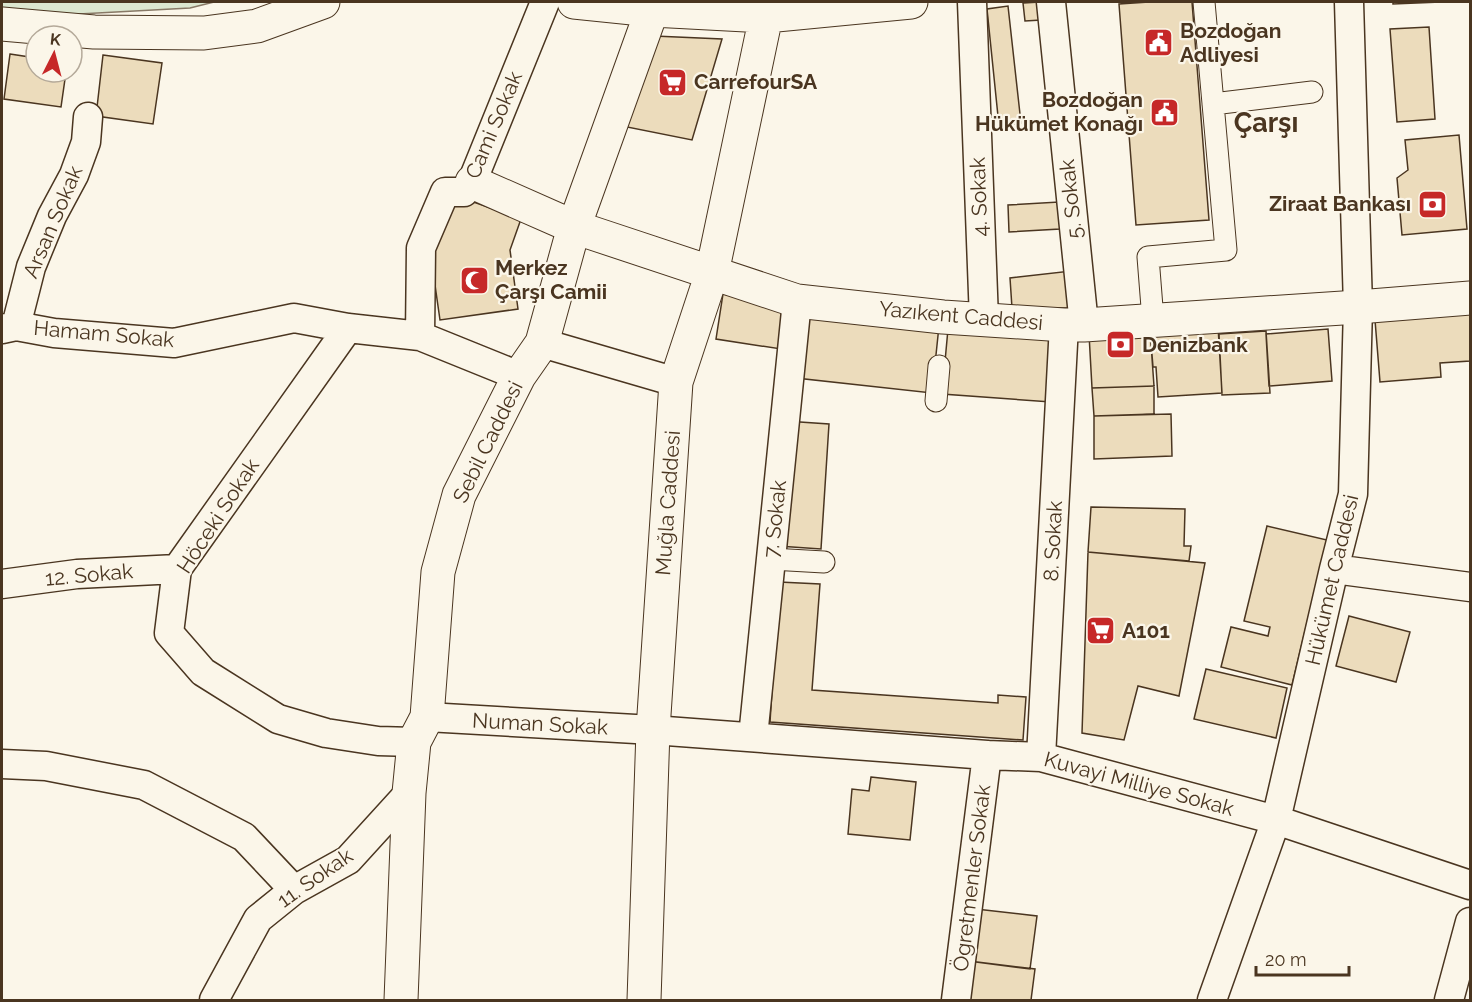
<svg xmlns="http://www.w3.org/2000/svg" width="1472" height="1002" viewBox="0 0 1472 1002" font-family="Raleway,sans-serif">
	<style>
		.green { fill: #dce7d0; stroke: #887966; stroke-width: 1.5 }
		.building { fill: #ecdcbc; stroke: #4a3520; stroke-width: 1.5 }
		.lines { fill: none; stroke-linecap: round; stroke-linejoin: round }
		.pedestrian-casing { stroke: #4a3520; stroke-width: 23 }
		.minor-casing { stroke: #4a3520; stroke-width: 31 }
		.tertiary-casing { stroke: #4a3520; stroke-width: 35 }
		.pedestrian { stroke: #fbf6e9; stroke-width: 21 }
		.minor { stroke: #fbf6e9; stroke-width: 28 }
		.tertiary { stroke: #fbf6e9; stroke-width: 33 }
		.labels { text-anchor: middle; stroke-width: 4.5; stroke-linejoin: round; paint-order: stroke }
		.poi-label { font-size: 21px; font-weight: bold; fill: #4a3520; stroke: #fbf6e9; text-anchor: start }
		.street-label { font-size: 21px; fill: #4a3520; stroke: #fbf6e9 }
		.district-label { font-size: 27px; font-weight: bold; fill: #4a3520; stroke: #fbf6e9 }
	</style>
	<rect width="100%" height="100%" fill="#fbf6e9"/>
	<path class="green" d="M 2,2 L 214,2 L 190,8 L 42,16 L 2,12 Z"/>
	<path class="building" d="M 1040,2 L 1041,20 L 1025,21 L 1023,3 Z
		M 1149,2 L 1192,2 L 1209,220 L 1136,225 L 1119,4 Z
		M 1393,2 L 1441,2 L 1393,4 Z
		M 1008,6 L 1021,123 L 999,126 L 987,9 Z
		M 1429,27 L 1435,119 L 1397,122 L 1390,29 Z
		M 654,36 L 722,39 L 692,140 L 622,126 Z
		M 10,54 L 36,58 L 36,72 L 66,72 L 61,107 L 4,99 Z
		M 103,55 L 162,63 L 153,124 L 96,116 Z
		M 1459,135 L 1467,229 L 1402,235 L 1397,178 L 1408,170 L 1405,140 Z
		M 451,194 L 521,219 L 510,250 L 518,309 L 440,320 L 430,250 Z
		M 1059,202 L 1060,229 L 1009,232 L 1008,205 Z
		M 1071,271 L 1069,308 L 1012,308 L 1010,278 Z
		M 723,294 L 786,306 L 781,349 L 716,339 Z
		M 804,311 L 939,326 L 932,393 L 796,378 Z
		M 1470,313 L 1470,361 L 1440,363 L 1441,377 L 1380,382 L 1375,320 Z
		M 1218,326 L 1222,393 L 1158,397 L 1156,367 L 1153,367 L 1150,330 Z
		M 948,329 L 1054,337 L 1051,402 L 942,394 Z
		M 1328,329 L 1332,381 L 1269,386 L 1266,334 Z
		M 1150,330 L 1154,386 L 1092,388 L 1089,334 Z
		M 1266,331 L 1270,393 L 1222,395 L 1219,334 Z
		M 1154,386 L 1154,414 L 1094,416 L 1092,388 Z
		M 1171,414 L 1172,456 L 1094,459 L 1094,416 Z
		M 785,421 L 829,424 L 821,549 L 778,546 Z
		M 1091,507 L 1185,509 L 1184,546 L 1191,546 L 1189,561 L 1088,552 Z
		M 1267,526 L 1327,540 L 1292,685 L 1221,667 L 1231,627 L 1268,636 L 1270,627 L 1244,621 Z
		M 1088,552 L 1205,563 L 1179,696 L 1138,686 L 1124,740 L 1082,733 Z
		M 779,582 L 820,584 L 812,690 L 998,703 L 998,695 L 1026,697 L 1023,740 L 770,722 Z
		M 1349,616 L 1410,632 L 1396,682 L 1336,666 Z
		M 1206,669 L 1287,688 L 1276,738 L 1194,719 Z
		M 871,777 L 916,782 L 910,840 L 848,834 L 852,789 L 869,791 Z
		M 976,909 L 1037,916 L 1030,969 L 969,961 Z
		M 969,961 L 1035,969 L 1031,1000 L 965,1000 Z"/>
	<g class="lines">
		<defs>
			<path id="pedestrian" d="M 1213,104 L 1312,92
				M 1153,320 L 1148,257 L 1226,250 L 1204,2
				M 936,401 L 939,366
				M 771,559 L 824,562"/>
			<path id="minor" d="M 972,2 L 984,320
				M 1051,2 L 1084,325
				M 16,326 L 31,267 L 52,216 L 74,175 L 86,142 L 88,117
				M 348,328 L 177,569 L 169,633 L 203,672 L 278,719 L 326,733 L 378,741 L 414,742
				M 2,329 L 16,326 L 54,333 L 174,343 L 294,318 L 348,328 L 420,336 L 519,376
				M 420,336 L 421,248 L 445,192 L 464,192 L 472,182 L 545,2
				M 542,343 L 676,382
				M 1334,569 L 1470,587
				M 2,584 L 77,574 L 177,569
				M 427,717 L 653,730 L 987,755 L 1041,757 L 1276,820 L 1470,885
				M 753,737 L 797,301
				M 1041,757 L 1064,325
				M 2,764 L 46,766 L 144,785 L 244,837 L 294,890
				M 214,1000 L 258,919 L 294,890 L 348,860 L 409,793
				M 956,1000 L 987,755
				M 1212,1000 L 1276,820 L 1334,569 L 1353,494 L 1358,307 L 1349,2
				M 1449,1000 L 1470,922"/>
			<path id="tertiary" d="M 574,2 L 652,10 L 766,16 L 911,2
				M 2,24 L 94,32 L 204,33 L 257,26 L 323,2
				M 472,182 L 574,227 L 797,301 L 943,317 L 1064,325 L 1084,325 L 1358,307 L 1470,298
				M 401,1000 L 409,793 L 414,742 L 427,717 L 438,572 L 459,495 L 519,376 L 542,343 L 574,227 L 652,10
				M 644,1000 L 653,730 L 676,382 L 712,273 L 766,16"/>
		</defs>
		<use href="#pedestrian" class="pedestrian-casing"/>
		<use href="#minor" class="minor-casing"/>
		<use href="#tertiary" class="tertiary-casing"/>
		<use href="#pedestrian" class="pedestrian"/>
		<use href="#minor" class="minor"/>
		<use href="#tertiary" class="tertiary"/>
	</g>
	<defs>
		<symbol id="civic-square" viewBox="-11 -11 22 22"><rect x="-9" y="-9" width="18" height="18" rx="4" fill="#c62828" stroke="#fbf6e9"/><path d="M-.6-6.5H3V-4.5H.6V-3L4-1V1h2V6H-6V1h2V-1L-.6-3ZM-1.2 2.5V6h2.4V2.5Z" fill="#fff"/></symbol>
		<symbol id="supermarket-square" viewBox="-11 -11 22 22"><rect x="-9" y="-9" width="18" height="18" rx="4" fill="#c62828" stroke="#fbf6e9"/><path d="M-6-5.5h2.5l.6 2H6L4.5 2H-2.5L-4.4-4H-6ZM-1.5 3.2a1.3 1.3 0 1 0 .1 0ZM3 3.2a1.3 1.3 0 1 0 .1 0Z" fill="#fff"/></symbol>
		<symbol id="bank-square" viewBox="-11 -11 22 22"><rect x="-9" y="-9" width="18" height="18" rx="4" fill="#c62828" stroke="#fbf6e9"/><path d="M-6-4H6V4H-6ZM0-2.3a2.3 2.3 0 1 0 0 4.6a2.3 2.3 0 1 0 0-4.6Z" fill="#fff"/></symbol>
		<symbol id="mosque-square" viewBox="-11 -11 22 22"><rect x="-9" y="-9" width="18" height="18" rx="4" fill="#c62828" stroke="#fbf6e9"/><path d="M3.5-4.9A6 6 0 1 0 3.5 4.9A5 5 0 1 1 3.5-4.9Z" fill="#fff"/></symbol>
	</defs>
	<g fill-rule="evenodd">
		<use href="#civic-square" x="1142" y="26" width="33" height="33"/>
		<use href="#supermarket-square" x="656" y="66" width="33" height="33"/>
		<use href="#civic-square" x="1148" y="96" width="33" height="33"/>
		<use href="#bank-square" x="1416" y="188" width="33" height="33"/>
		<use href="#mosque-square" x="458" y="264" width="33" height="33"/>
		<use href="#bank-square" x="1104" y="328" width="33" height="33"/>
		<use href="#supermarket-square" x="1084" y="614" width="33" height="33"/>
	</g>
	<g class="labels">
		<g class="poi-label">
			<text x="1180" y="38">Bozdoğan<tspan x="1180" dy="24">Adliyesi</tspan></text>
			<text x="694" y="89">CarrefourSA</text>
			<text x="1143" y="107" text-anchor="end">Bozdoğan<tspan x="1143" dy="24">Hükümet Konağı</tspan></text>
			<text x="1411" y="211" text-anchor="end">Ziraat Bankası</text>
			<text x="495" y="275">Merkez<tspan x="495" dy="24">Çarşı Camii</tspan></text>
			<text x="1142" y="352">Denizbank</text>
			<text x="1122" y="638">A101</text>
		</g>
		<g class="street-label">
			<text transform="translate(494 125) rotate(-67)" y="7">Cami Sokak</text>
			<text transform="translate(979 197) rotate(-92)" y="7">4. Sokak</text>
			<text transform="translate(1071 199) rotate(-96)" y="7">5. Sokak</text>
			<text transform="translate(53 222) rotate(-67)" y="7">Arsan Sokak</text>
			<text transform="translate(961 316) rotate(5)" y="7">Yazıkent Caddesi</text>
			<text transform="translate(104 334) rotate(5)" y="7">Hamam Sokak</text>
			<text transform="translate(488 442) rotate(-64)" y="7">Sebil Caddesi</text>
			<text transform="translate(668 503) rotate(-86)" y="7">Muğla Caddesi</text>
			<text transform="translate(218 516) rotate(-57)" y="7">Höceki Sokak</text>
			<text transform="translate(775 519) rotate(-84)" y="7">7. Sokak</text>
			<text transform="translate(1053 541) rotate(-87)" y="7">8. Sokak</text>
			<text transform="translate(89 575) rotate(-5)" y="7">12. Sokak</text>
			<text transform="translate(1332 580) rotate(-77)" y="7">Hükümet Caddesi</text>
			<text transform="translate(540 724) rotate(3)" y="7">Numan Sokak</text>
			<text transform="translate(1139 784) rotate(15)" y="7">Kuvayi Milliye Sokak</text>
			<text transform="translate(315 878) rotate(-35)" y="7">11. Sokak</text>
			<text transform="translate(972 878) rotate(-83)" y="7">Ögretmenler Sokak</text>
		</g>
		<g class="district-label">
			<text x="1266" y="132">Çarşı</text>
		</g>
	</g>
	<rect width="1472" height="1002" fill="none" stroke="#4a3520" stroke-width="6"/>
	<g transform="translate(54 54) rotate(6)"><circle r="28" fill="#fbf6e9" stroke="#b4a999" stroke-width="1.5"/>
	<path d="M0-4.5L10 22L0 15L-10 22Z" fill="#c62828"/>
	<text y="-9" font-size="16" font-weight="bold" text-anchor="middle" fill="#4a3520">K</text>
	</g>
	<path d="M1256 966v9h93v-9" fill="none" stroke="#4a3520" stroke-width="3"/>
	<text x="1265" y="966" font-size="18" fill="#4a3520" stroke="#fbf6e9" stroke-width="4.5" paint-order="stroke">20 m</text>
</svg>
